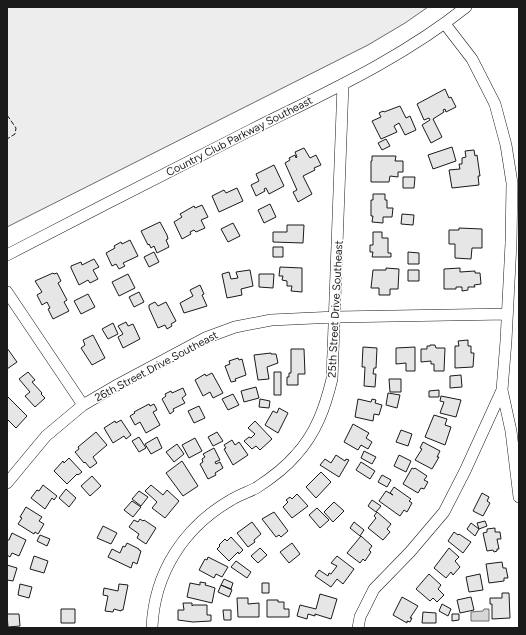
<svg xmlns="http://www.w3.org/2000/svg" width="526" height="635" viewBox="0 0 526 635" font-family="Figtree,sans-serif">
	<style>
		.green { fill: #ededed; stroke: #6a6a6a }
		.water { fill: #d7d7d7; stroke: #6a6a6a }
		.building { fill: #e6e6e6; stroke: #1a1a1a }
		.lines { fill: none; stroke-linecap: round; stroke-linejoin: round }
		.minor-casing { stroke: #1a1a1a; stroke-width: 12 }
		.minor { stroke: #fff; stroke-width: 11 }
		.fence { stroke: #1a1a1a; stroke-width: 1; stroke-dasharray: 5 2; stroke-linecap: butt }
		.labels { text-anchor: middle; stroke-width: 3; stroke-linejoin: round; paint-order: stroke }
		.street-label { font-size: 11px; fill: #1a1a1a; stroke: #fff }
	</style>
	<rect width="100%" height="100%" fill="#fff"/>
	<path class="green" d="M 7,7 L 428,7 L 405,23 L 368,45 L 7,227 Z"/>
	<path class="water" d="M 484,609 L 489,609 L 489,621 L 471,621 L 471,612 L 483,611 Z"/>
	<path class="building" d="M 445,89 L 449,98 L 451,97 L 456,107 L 446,112 L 445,109 L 443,110 L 444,112 L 433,119 L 442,137 L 431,143 L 422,125 L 430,120 L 429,118 L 424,120 L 417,104 Z
		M 400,106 L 406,118 L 410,116 L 416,130 L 405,135 L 399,123 L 394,126 L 397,132 L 381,139 L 372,121 L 381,117 L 379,113 L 383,111 L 384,112 Z
		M 386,139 L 390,146 L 382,150 L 378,143 Z
		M 452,147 L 456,161 L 433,169 L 428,155 Z
		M 304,148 L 310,158 L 316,155 L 321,165 L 314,168 L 315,170 L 303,176 L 312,194 L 298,202 L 293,192 L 297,190 L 285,163 L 290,160 L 289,158 L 295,155 L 296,158 L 297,157 L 295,152 Z
		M 474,150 L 475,156 L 477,155 L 480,176 L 478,176 L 479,185 L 452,188 L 449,170 L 460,169 L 459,164 L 462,164 L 462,158 L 466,157 L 465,151 Z
		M 372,156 L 396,156 L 395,161 L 403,161 L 403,172 L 398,172 L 398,177 L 390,176 L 389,182 L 371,182 L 371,161 L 372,161 Z
		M 274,165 L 284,186 L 269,194 L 266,188 L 264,189 L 265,191 L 256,196 L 251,185 L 259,181 L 256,174 Z
		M 403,177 L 415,177 L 414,188 L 403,188 Z
		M 237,188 L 243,201 L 219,212 L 212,196 L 224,190 L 226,193 Z
		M 373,194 L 385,194 L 385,200 L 387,200 L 387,208 L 393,208 L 392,217 L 383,217 L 383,223 L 372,222 L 373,216 L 371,216 L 371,200 L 373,200 Z
		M 270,204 L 276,217 L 264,223 L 258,210 Z
		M 202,205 L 208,217 L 201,220 L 205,228 L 196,232 L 194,230 L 190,232 L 191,234 L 182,239 L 174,222 L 182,217 L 180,214 L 194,206 L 195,208 Z
		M 402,214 L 414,215 L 413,225 L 401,224 Z
		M 160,222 L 167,235 L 168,239 L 166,240 L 169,247 L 157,253 L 154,246 L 151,248 L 149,244 L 148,245 L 141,231 Z
		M 233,223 L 240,236 L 228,242 L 221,229 Z
		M 287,225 L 304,225 L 303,243 L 273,242 L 273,232 L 287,232 Z
		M 459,228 L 482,229 L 482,248 L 472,248 L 471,259 L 455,258 L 455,244 L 449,244 L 449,230 L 459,230 Z
		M 373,232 L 382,232 L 382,238 L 388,238 L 388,253 L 391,253 L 391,257 L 372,257 L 373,252 L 370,252 L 370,245 L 373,245 Z
		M 130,240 L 138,256 L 123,263 L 125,266 L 119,269 L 116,264 L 112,266 L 106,253 L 115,248 L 114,246 L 121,242 L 122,244 Z
		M 273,247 L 283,247 L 283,257 L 273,257 Z
		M 154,252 L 159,262 L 149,267 L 144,257 Z
		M 408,252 L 419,253 L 419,264 L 408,264 Z
		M 94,259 L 99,267 L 93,270 L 98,279 L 90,283 L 88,280 L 79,285 L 71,268 L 71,266 L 81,262 L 82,265 Z
		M 280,267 L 302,268 L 302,292 L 291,291 L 292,286 L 287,286 L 287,281 L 282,280 L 283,276 L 279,276 Z
		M 386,268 L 399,269 L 398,289 L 390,289 L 390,295 L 379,295 L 379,288 L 371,288 L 373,270 L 386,270 Z
		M 460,268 L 460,272 L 475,271 L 475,273 L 480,273 L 481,284 L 474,285 L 475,287 L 468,287 L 468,290 L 462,291 L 462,287 L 456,287 L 456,289 L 444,289 L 444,269 Z
		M 250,270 L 253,286 L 241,289 L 242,295 L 227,298 L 222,274 L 229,272 L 231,279 L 238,278 L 236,272 Z
		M 408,270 L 419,270 L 419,281 L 408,281 Z
		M 53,273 L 54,274 L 57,273 L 61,281 L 58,283 L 67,300 L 64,302 L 69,311 L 53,319 L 48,309 L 50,308 L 47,302 L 42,305 L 37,295 L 42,292 L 35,281 Z
		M 128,274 L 135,288 L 119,296 L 112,282 Z
		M 259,274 L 274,274 L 273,288 L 259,287 Z
		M 200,285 L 204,294 L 202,295 L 207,306 L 184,313 L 180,303 L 193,296 L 190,290 Z
		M 139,292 L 144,302 L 134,307 L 129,297 Z
		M 88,294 L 95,307 L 81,314 L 74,301 Z
		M 155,302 L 158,306 L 166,302 L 176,321 L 171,324 L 172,326 L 167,329 L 165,325 L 158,328 L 149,308 L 149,305 Z
		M 126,322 L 128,326 L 133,324 L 140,339 L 123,348 L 118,337 L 123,334 L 118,326 Z
		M 113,323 L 118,334 L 108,339 L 102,329 Z
		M 93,335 L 105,358 L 92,365 L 81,348 L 85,345 L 83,340 Z
		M 468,340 L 468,346 L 471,346 L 471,353 L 474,353 L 473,367 L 455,368 L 455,346 L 459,346 L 458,341 Z
		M 430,345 L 435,345 L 436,348 L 445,348 L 444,371 L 434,371 L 434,364 L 431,364 L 431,361 L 421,362 L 421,349 L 427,349 L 427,346 L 430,346 Z
		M 363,347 L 377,348 L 376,368 L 374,368 L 373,374 L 376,374 L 375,387 L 364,386 L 365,367 L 362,367 Z
		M 415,347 L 415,371 L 406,371 L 406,363 L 396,364 L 396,348 Z
		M 7,348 L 17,362 L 7,369 Z
		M 291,349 L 304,349 L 305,374 L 298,374 L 298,385 L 287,385 L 287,377 L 289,377 L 289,373 L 291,373 Z
		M 271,353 L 271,354 L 276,354 L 278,363 L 267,367 L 269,379 L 258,380 L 254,355 Z
		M 238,358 L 239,360 L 242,359 L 246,375 L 235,379 L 236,381 L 231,382 L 225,366 L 230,364 L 229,361 Z
		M 28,372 L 35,380 L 32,382 L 42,393 L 41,394 L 45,398 L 35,407 L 25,396 L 30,392 L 19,379 Z
		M 274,372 L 281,372 L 281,395 L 274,395 Z
		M 212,373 L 223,393 L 213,398 L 210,392 L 203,396 L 195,380 L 205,374 L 206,376 Z
		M 461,375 L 462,387 L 450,388 L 450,376 Z
		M 389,379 L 401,379 L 401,392 L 390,392 Z
		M 256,387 L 259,398 L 244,402 L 241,391 Z
		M 183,388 L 186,395 L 182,398 L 185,403 L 173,409 L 174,411 L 170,414 L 162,399 L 166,396 L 165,394 L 171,391 L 172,393 Z
		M 439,390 L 439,397 L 429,397 L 429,391 Z
		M 388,393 L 400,395 L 397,408 L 386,405 Z
		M 233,394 L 239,405 L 228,410 L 222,399 Z
		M 7,396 L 27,416 L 16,428 L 7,419 Z
		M 441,396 L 461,400 L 456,417 L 440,413 L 444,402 L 440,401 Z
		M 260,399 L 270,401 L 269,408 L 259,407 Z
		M 358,399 L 371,402 L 372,399 L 376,400 L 375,403 L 382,405 L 379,415 L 374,414 L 373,421 L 355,417 Z
		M 149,404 L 150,406 L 154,404 L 157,410 L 153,412 L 160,425 L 146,433 L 140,422 L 135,425 L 130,416 L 135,413 L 134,412 Z
		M 199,406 L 205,418 L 194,423 L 188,411 Z
		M 279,408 L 288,413 L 278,433 L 265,425 L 273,411 L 277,413 Z
		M 434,415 L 447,419 L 445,425 L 451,427 L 445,445 L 425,437 Z
		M 121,420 L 131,435 L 126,439 L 124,436 L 113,443 L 104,428 L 115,421 L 116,423 Z
		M 255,421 L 272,439 L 260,450 L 256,446 L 252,449 L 244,441 L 249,437 L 251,438 L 255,434 L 248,428 Z
		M 353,424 L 369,433 L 366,438 L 372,442 L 368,449 L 361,445 L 358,450 L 344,442 Z
		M 401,430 L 412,434 L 408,446 L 396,442 Z
		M 96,432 L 107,445 L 93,457 L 97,463 L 90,468 L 85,462 L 84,463 L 75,452 L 79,449 L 78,447 Z
		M 217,432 L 223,441 L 213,446 L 208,437 Z
		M 139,437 L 146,448 L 139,452 L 132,441 Z
		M 157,437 L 162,448 L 151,454 L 145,444 Z
		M 195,438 L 202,451 L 189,458 L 182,445 Z
		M 232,440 L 235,445 L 239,442 L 248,455 L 233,465 L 224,449 L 226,448 L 224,445 Z
		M 423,442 L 440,451 L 437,457 L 439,457 L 432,469 L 415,460 L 422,449 L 420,448 Z
		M 177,444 L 184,454 L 174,462 L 166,452 Z
		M 214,448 L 220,460 L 215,462 L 216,464 L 220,462 L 223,468 L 215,473 L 216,475 L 208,479 L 200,464 L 203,462 L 202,459 L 205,457 L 203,454 Z
		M 364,451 L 376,457 L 372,464 L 361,458 Z
		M 336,455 L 345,461 L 346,459 L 349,460 L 339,477 L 320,465 L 325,459 L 331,463 Z
		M 399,455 L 411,461 L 406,472 L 394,466 Z
		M 69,458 L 82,472 L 78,475 L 77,474 L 67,484 L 54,471 L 63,461 L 64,463 Z
		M 182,461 L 198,486 L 183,496 L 166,473 Z
		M 361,462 L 375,471 L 370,479 L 356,470 Z
		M 412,468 L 414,469 L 415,468 L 427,476 L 424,480 L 428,482 L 424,489 L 421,488 L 418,493 L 403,484 Z
		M 321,472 L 331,482 L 316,498 L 306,487 Z
		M 382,475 L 391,480 L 387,487 L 378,482 Z
		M 92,476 L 101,486 L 90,496 L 81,486 Z
		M 43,485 L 57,496 L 54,500 L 52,498 L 45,509 L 31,498 L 37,490 L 39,491 Z
		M 151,485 L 163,495 L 167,490 L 179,501 L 165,518 L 152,508 L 157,502 L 145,491 Z
		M 394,487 L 411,499 L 409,501 L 412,503 L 407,512 L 404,510 L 400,516 L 379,501 L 386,491 L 393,495 L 390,493 Z
		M 66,489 L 76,498 L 69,507 L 59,498 Z
		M 139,491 L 148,497 L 141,506 L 132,499 Z
		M 482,493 L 489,497 L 487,501 L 490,503 L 483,516 L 473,511 Z
		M 297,494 L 308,506 L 292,518 L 283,507 L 288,502 L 286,500 L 290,497 L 292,499 Z
		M 372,500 L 381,506 L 376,512 L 368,506 Z
		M 132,501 L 141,507 L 133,517 L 124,510 Z
		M 334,502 L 344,511 L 333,522 L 324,512 Z
		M 26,507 L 42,517 L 39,521 L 44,524 L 38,534 L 35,532 L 34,534 L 18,524 L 22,518 L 20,517 Z
		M 317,508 L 329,520 L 320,528 L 309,515 Z
		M 274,512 L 288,531 L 281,537 L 279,535 L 276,537 L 262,519 Z
		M 377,512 L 391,524 L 387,529 L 390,532 L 383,540 L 368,528 L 376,518 L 374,516 Z
		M 140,519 L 143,521 L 144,520 L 156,528 L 146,544 L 137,538 L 139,534 L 129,527 L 134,520 L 138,522 Z
		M 485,521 L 487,526 L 479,529 L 477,523 Z
		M 252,522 L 261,534 L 254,540 L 255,542 L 248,547 L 237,533 Z
		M 354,522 L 364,530 L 360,536 L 350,528 Z
		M 471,523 L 479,529 L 475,536 L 467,529 Z
		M 103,526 L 117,533 L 111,544 L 97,538 Z
		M 495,528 L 495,532 L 500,532 L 501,539 L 497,539 L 499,549 L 497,549 L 497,551 L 494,552 L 493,550 L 487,551 L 483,533 L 487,532 L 487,529 Z
		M 454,532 L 458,535 L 459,534 L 471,542 L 463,553 L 448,541 Z
		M 12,533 L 26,540 L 19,556 L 12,553 L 10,557 L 7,555 L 7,540 L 9,540 Z
		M 40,535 L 50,539 L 47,546 L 37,541 Z
		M 361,536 L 372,546 L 369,550 L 371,552 L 365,561 L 363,559 L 360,563 L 347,553 Z
		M 231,537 L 243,550 L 239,554 L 238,552 L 229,561 L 217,549 L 220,546 L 219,545 L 225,539 L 227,541 Z
		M 127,543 L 139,549 L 139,550 L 141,551 L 137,564 L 133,562 L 131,568 L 108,557 L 112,549 L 120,553 L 123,546 L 125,547 Z
		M 292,543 L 300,554 L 289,563 L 280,552 Z
		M 260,548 L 267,555 L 258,563 L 251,556 Z
		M 449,548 L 459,557 L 455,561 L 460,567 L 453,575 L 451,572 L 446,578 L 434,568 Z
		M 34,556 L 48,561 L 44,573 L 30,569 Z
		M 337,556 L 354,569 L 343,584 L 337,579 L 331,587 L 315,576 L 319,570 L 328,576 L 329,573 L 331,574 L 337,566 L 331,563 Z
		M 208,557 L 228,567 L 222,577 L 216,574 L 214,578 L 199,570 L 205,559 L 207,560 Z
		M 236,561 L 251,572 L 247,578 L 231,567 Z
		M 502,562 L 503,568 L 506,568 L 508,578 L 504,578 L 504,581 L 489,583 L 486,564 Z
		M 7,565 L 17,568 L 13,581 L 7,580 Z
		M 429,574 L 441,585 L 438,589 L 444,595 L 437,602 L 433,598 L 430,601 L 416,589 Z
		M 480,574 L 483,590 L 469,592 L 466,577 Z
		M 224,579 L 233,583 L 231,589 L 221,585 Z
		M 200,582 L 206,583 L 205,585 L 209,586 L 215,588 L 212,603 L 187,597 L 190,583 L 200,585 Z
		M 262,583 L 269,583 L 269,593 L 262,593 Z
		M 20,584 L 32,587 L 29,598 L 18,595 Z
		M 119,584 L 128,585 L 123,610 L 121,610 L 121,611 L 114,609 L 113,612 L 105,611 L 108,596 L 103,595 L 104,588 L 118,591 Z
		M 221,585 L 232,590 L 229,597 L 218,592 Z
		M 502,593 L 509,593 L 510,618 L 492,619 L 492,604 L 490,604 L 490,598 L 502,598 Z
		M 320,594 L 337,599 L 331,619 L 315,614 L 315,616 L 308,614 L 307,619 L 297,616 L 300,605 L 316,609 Z
		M 402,597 L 418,606 L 410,618 L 412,618 L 410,622 L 407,621 L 407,623 L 393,615 Z
		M 471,597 L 474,610 L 460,613 L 457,600 Z
		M 237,598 L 248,598 L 248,604 L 259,603 L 259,617 L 238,617 Z
		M 267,600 L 278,600 L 278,602 L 284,602 L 284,609 L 289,609 L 289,617 L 267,617 Z
		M 183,603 L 192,603 L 192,606 L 193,605 L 207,605 L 207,615 L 211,615 L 211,621 L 193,622 L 178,620 L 178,610 L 184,610 Z
		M 442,604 L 451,609 L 448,616 L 439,611 Z
		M 61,609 L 75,609 L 75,623 L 61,623 Z
		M 223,610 L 231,610 L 231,620 L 224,620 Z
		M 423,612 L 436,613 L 436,623 L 422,623 Z
		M 7,614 L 19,614 L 20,626 L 8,627 Z
		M 452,614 L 459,614 L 459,620 L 452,621 Z"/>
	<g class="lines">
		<defs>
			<path id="minor" d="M 445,24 L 472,59 L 495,104 L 506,145 L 512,183 L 511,243 L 506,341 L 502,390 L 511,431 L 519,497
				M 7,255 C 88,213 170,171 251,130 C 325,93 401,59 466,7
				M 7,292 L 83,405
				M 7,483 L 46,436 L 83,405 L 119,384 L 205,338 L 235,327 L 271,320 L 336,317 L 507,314
				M 152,628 C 154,573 184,527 231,500 C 239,495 248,492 256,488 C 270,479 285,468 296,455 C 316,433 325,408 332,379 L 343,84
				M 358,628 L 360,617 L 374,589 L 410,552 L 444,512 L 465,471 L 502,390"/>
		</defs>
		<use href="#minor" class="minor-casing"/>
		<use href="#minor" class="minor"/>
		<path class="fence" d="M 7,115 L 16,128 L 15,134 L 7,139"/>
	</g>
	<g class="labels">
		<g class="street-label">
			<text transform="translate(239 136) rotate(-27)" y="4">Country Club Parkway Southeast</text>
			<text transform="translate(335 309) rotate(-87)" y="4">25th Street Drive Southeast</text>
			<text transform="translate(156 366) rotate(-28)" y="4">26th Street Drive Southeast</text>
		</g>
	</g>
	<rect width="526" height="635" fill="none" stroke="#1a1a1a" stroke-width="16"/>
</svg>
